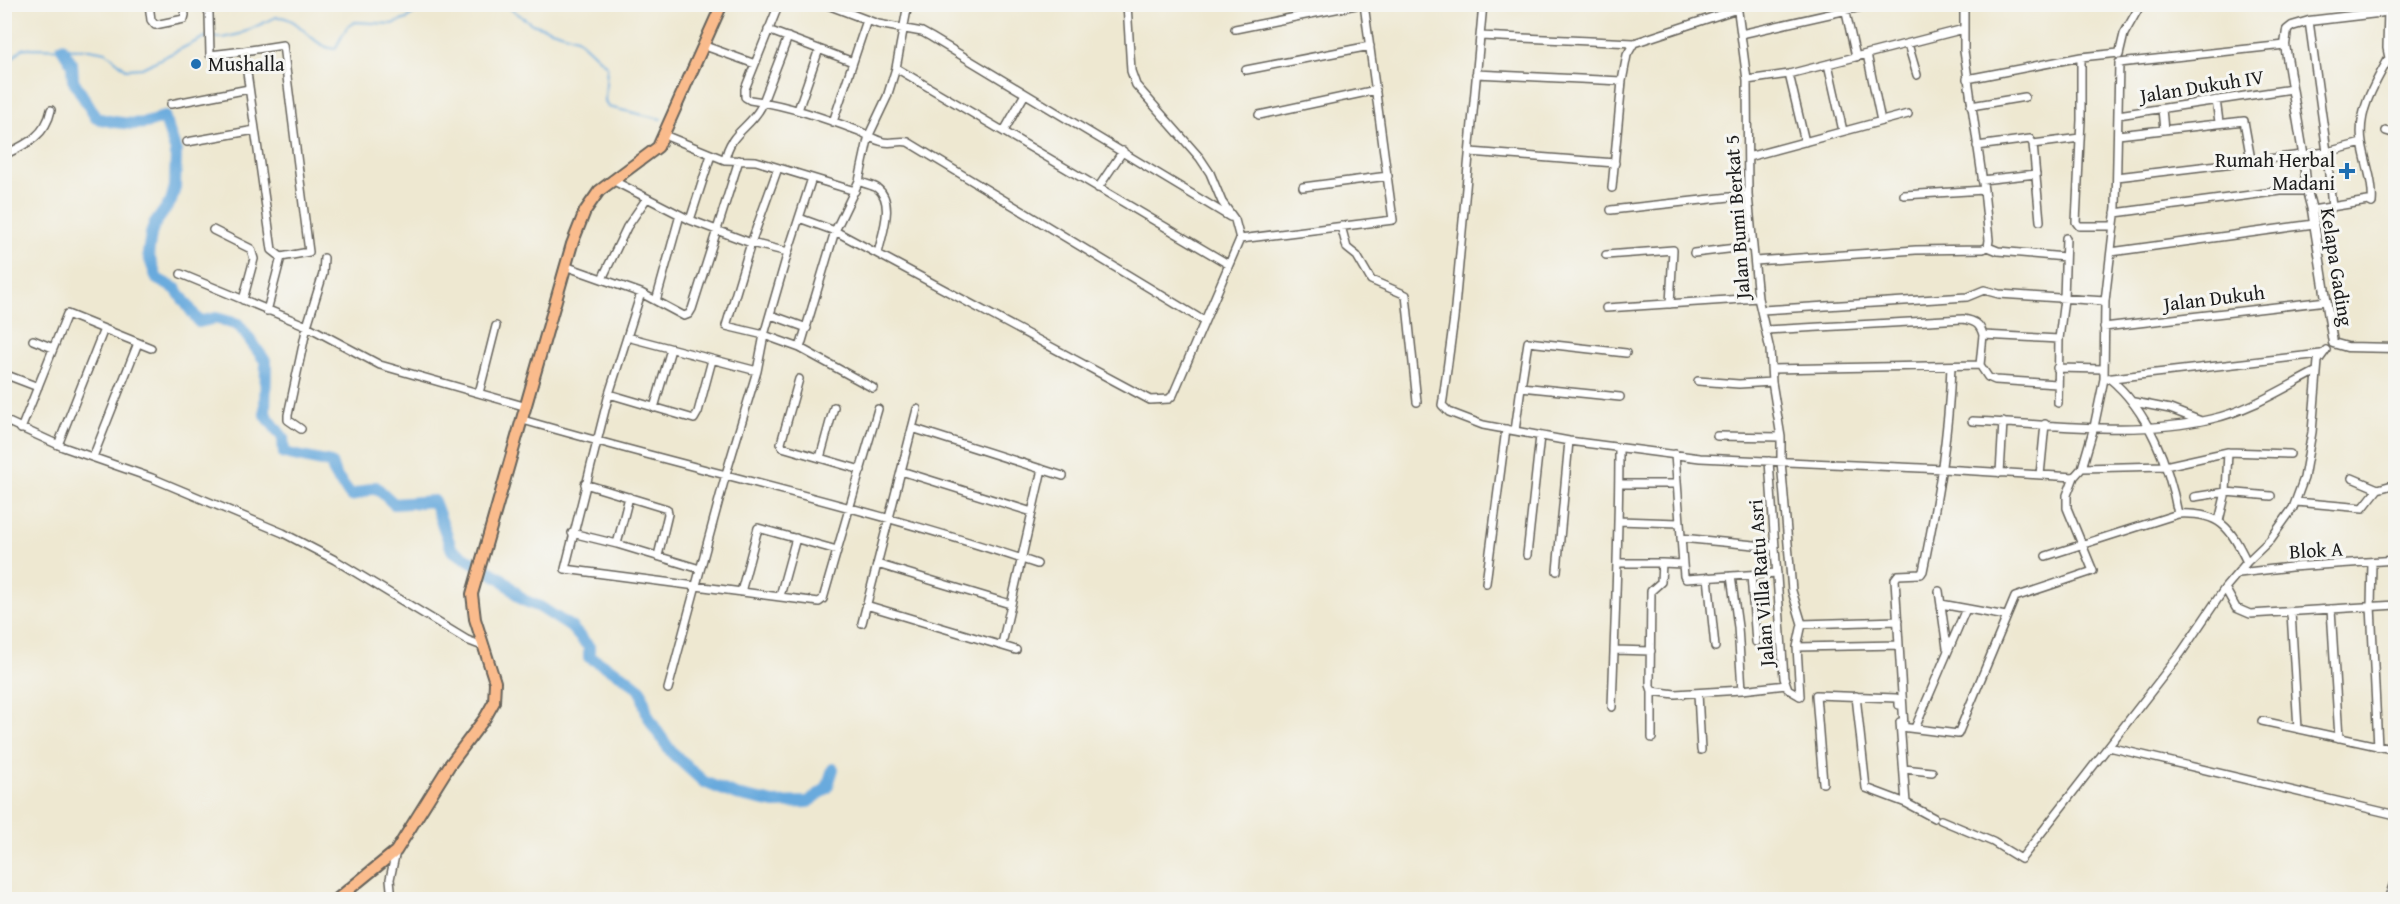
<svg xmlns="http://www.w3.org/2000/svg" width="2400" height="904" viewBox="0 0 2400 904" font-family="'Gentium Book Plus',serif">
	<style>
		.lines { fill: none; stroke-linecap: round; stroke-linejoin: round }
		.stream { stroke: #69aadd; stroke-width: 2 }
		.river { stroke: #69aadd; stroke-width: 12 }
		.minor-casing { stroke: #66635b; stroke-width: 10 }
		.tertiary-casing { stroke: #66635b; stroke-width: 11 }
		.primary-casing { stroke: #66635b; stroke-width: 14 }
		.minor { stroke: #fff; stroke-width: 7 }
		.tertiary { stroke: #fff; stroke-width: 8 }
		.primary { stroke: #fabb8c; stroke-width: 10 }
		.poi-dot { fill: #1f6fb2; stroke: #f6f6f2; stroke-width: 2 }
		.labels { text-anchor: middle; stroke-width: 6; stroke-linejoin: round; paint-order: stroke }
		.poi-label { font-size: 20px; fill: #1c1c1c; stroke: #f6f6f2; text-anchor: start }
		.street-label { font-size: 20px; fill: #1c1c1c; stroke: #f6f6f2 }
	</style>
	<rect width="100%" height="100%" fill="#f6f6f2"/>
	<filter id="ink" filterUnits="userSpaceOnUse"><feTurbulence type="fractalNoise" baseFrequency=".0167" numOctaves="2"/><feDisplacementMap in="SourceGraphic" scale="12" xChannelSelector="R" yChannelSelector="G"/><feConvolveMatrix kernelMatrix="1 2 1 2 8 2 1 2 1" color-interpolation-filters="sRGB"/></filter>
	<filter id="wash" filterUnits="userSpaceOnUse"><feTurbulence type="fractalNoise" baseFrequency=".008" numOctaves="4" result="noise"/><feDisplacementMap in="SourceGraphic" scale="24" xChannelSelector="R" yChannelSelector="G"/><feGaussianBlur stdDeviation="1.35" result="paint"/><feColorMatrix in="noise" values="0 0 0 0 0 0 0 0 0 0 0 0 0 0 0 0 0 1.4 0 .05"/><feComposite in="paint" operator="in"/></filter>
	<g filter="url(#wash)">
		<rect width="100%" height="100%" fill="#eee8d1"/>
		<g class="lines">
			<path class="stream" d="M 504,4 L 532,24 L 577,38 L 607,66 L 605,101 L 608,107 L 661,119
				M 4,66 L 23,48 L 89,49 L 106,52 L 126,69 L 142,68 L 205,37 L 223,38 L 240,34 L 276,17 C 300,15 310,47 335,49 L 347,27 L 355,22 L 392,24 L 407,19 L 423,4"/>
			<path class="river" d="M 62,48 L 72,64 L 73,80 L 96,118 C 117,123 144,129 164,116 L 176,152 L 175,187 L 171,201 L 154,225 L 151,234 L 148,254 L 157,279 L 176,289 L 199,322 L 216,318 L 238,324 L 266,362 L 265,414 L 283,438 L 284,453 L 331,463 L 335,475 L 351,496 L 376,487 L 394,504 L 434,501 L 452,550 L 502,579 L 523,600 L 540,607 L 571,627 L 589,647 L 589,657 L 625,677 L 641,690 L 647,714 L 656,730 L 672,753 L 704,782 L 736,795 L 774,803 L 808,802 L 827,788 L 833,769"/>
		</g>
	</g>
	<g filter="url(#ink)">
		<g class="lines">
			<defs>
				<path id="minor" d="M 149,4 L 151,20 L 155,25 L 184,19 L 185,15 L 183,4
					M 206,4 L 209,14 L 210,55 L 244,51 L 272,250 L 281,257 L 267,311
					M 779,4 L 745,89 L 745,97 L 750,100 C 787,105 824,118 859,131 C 866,134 873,139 880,141 C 889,145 898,140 908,142 L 1204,321
					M 825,4 L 878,24 L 922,32 L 931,37 L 1230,217
					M 1483,4 L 1454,318 L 1443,399 L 1442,405 L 1449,412 L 1483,425 L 1569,441 L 1700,458 L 1943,469 L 2074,477
					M 1737,4 L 1747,80 L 1748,195 L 1758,298 L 1770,350 L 1772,382 L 1781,437 L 1781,461 L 1792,591 L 1802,624 L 1797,647 L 1800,696
					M 1844,4 L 1856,57
					M 1964,4 L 1964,51 L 1984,190 L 1989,240 L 1988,247 L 1998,251 L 2065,257
					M 2388,8 L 2387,48 L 2389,58 L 2396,61
					M 2309,21 L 2327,152 L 2332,208
					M 1235,29 L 1361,4
					M 768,30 L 853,62
					M 1741,34 L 1874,4
					M 1480,36 L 1634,43
					M 1908,44 L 1917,75
					M 705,46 L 755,64
					M 244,51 L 283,45 L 309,252 L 281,257
					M 1867,54 L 1881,121
					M 2119,55 L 2124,34 L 2141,4
					M 2081,57 L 2081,120 L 2076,222 L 2079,226 L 2113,226
					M 1828,64 L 1843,131
					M 896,68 L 1228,264
					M 1246,70 L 1370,46
					M 1476,74 L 1622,81
					M 1789,74 L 1805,142
					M 1967,79 L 2081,57 L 2119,53
					M 1747,80 L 1789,74 L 1964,29
					M 2216,100 L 2219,122
					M 171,104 L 249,89
					M 1971,106 L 2025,97
					M 2162,109 L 2164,130
					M 798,110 L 819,49
					M 1259,115 L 1376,90
					M 2118,115 L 2292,89
					M 833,122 L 867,20
					M 1004,131 L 1025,94
					M 2386,131 L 2396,134
					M 664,135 L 725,160 L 756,161 L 855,191
					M 2118,135 L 2244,121 L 2251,160
					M 187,142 L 255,130
					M 2033,144 L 2040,221
					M 1977,146 L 2030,139 L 2033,144 L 2080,138
					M 4,152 L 6,154 C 27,144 46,135 51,110
					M 1470,152 L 1615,163
					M 1748,157 L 1908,114
					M 725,160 C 730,132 749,129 761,107 L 788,37
					M 778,168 L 751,243 L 726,326 L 764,335 L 800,348 L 873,388
					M 2117,177 L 2327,152 L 2362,143
					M 612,180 L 690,220 L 751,243 L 788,252
					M 1982,180 L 2036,174
					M 859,181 C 864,184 872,185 877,188 C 896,202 881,236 878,254 L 1150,400 L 1169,399 L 1173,395 L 1240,239 L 1235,220 L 1222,202 L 1210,173 L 1200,158 L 1136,85 L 1131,71 L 1127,4
					M 1303,187 L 1388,176
					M 1098,188 L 1123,151
					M 1612,188 L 1622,81 L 1627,55 L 1634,43 L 1737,9
					M 1904,195 L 1984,190
					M 1611,210 L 1748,195
					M 2312,210 L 2368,201 L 2372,203 C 2374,183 2365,162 2362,142 C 2357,112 2375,83 2389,58
					M 2115,213 L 2281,191 L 2307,191
					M 799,218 L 835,231 L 878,254
					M 690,220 L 711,155
					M 1341,226 L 1347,248 L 1357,256 L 1371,280 L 1406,295 L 1417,402
					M 213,230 L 251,249 L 254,259 L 243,300
					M 1240,239 L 1393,220 L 1364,4
					M 2111,252 L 2314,224
					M 4,253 L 6,253
					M 1694,253 L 1753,246
					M 1606,255 L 1673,250 L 1670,304
					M 1755,261 L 1916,250 L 1983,249 L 1988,247
					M 565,266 L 641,293 L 656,301 L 680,215
					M 181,274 L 307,326 L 380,365 L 527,407
					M 602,279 L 627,227 L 647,198
					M 641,293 L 609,394 L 565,569 L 819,602 L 823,599 L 878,409
					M 656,301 L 684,316 L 689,314 L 692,309 L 739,160
					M 1606,308 L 1758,298
					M 1762,310 L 1967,297 L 1984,290 L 1999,294 L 2105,301
					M 771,315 L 807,328
					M 2104,327 L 2327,301
					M 1766,330 L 1963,319 C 1974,321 1980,323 1983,335 L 2059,339
					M 627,337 L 757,371
					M 33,340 L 53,348
					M 800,348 L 835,231 L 859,181 L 869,135 L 887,97 L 896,68 L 908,4
					M 1980,365 L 1983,335
					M 2057,368 L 2104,369
					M 1772,369 L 1980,365 L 1988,377 L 1995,380 L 2057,384
					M 4,374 L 38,387
					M 2109,378 C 2148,410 2169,465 2178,514
					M 799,379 L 781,443 L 782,447 L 861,470
					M 2104,379 L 2321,354
					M 1698,381 L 1739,384 L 1772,382
					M 1521,387 L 1528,342 L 1626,353
					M 479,393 L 496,326
					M 609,394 L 694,419 L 698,412 L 712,360
					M 2134,402 L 2170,409 L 2201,421
					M 2058,403 L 2059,339 L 2064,299 L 2066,238
					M 654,408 L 671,349
					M 4,420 L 63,447 L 152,478 L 283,533 L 335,560 L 467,640 L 485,647
					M 523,420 C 694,470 868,507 1037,564
					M 1972,421 C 2050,424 2133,437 2211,419 C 2248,411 2282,389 2315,372
					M 912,428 L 1063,476
					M 21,429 L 67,314 L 151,348
					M 301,429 L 288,420 L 288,415 L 307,326 L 323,274 L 324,258
					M 1515,431 L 1521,387 L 1620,397
					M 1717,436 L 1781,437
					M 58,445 L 104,329
					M 1675,454 L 1683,564 L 1662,563 L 1661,582 L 1651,591 L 1650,685 L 1652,691 L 1675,694 L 1742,690 L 1738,627 L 1731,576
					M 93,457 L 138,343
					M 820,458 L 834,407
					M 1769,461 L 1784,678 L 1788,689 L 1800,696
					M 2082,468 L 2165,466 L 2228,452 L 2290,454
					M 901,471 L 1032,512
					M 2000,473 L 2003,422
					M 2040,475 L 2045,424
					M 2352,478 L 2378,489
					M 585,484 L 667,509 L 668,514 L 658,556
					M 1619,484 L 1677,484
					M 2194,497 L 2226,492 L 2271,496
					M 2296,502 L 2363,508 L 2378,489 L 2396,484
					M 1618,521 L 1679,523
					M 2219,521 L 2226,492 L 2228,452
					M 572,533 L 617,544 L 700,569
					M 1681,538 L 1775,547
					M 617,544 L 629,497
					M 1527,555 L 1540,436
					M 2046,556 L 2178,514 C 2220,512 2230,527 2247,562
					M 1618,563 L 1662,563
					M 2372,563 L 2371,606 L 2378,747
					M 877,564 L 1010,604
					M 1683,564 L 1684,576 L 1686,579 L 1777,573
					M 1557,571 L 1569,441
					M 2239,573 L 2291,567 L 2396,560
					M 1751,575 L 1756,642
					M 1708,577 L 1715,647
					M 1486,583 L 1506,429
					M 2225,588 L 2236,608 L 2250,614 L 2396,605
					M 1939,591 L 1947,648
					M 741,592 L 758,528 L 837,550
					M 780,596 L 796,538
					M 1941,604 L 2006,616
					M 866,605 L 1016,650
					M 2331,609 L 2339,738
					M 2291,612 L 2298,729
					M 862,623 L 917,409
					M 1802,624 L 1898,621
					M 1002,644 L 1042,469
					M 1797,647 L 1899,645
					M 1614,650 L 1651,651
					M 668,689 L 726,474 L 757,371 L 764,335 L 788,252 L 812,178
					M 1742,690 L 1786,685
					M 1698,693 L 1701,750
					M 1856,696 L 1866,788 L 1906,803 L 1934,818
					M 1612,707 C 1615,620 1619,535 1619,448
					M 2262,721 L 2396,750
					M 1900,722 L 1906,803
					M 1901,727 L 1958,734 L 2015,597 L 2093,571 L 2067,508 L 2067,495 L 2074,477 L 2082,468 L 2094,427 L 2104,379 L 2105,301 L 2116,207 L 2119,63 L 2285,45
					M 1904,727 L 1895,579 L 1898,575 L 1921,574 L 1923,571 C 1937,503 1949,436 1951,366
					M 1915,728 L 1966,609
					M 1652,738 L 1652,691
					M 2109,747 L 2396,815
					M 1904,769 L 1932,772
					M 1823,783 L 1816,695 L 1896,698 L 1899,699 L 1899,705
					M 1941,820 L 1993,842 L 2021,859 L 2181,653 L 2225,588 L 2247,562 L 2270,540 L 2293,508 L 2304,478 L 2312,432 L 2318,361 L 2326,350
					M 392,900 L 390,879 L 396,851
					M 2388,900 L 2396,877"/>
				<path id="tertiary" d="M 2391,4 L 2383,12 L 2377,13 L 2309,21 L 2292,26 L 2287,30 L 2285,45 L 2303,153 L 2307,191 L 2312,210 L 2333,343 L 2347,347 L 2396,348"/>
				<path id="primary" d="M 336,900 L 396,851 L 449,766 L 485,718 L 494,702 L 495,682 L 475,619 L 472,594 L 572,244 L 585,211 L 599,191 L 658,147 L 722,4"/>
			</defs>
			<use href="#minor" class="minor-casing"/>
			<use href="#tertiary" class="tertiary-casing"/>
			<use href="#primary" class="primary-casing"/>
			<use href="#minor" class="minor"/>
			<use href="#tertiary" class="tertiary"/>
			<use href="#primary" class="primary"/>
		</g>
	</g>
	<g class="poi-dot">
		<circle cx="196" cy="64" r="6"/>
		<path d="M2344 162h6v6h6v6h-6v6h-6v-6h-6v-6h6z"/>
	</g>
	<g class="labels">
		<g class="poi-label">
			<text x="208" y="71">Mushalla</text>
			<text x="2335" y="167" text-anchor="end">Rumah Herbal<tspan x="2335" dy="23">Madani</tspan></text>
		</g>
		<g class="street-label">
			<text transform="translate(2202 86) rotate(-9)" y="7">Jalan Dukuh IV</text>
			<text transform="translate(1737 217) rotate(-94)" y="7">Jalan Bumi Berkat 5</text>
			<text transform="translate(2337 267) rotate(81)" y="7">Kelapa Gading</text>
			<text transform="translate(2214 298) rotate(-7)" y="7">Jalan Dukuh</text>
			<text transform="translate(2316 550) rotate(-3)" y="7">Blok A</text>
			<text transform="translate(1761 583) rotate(-94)" y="7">Jalan Villa Ratu Asri</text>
		</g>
	</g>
	<rect width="2400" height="904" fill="none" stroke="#f6f6f2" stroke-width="24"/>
</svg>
